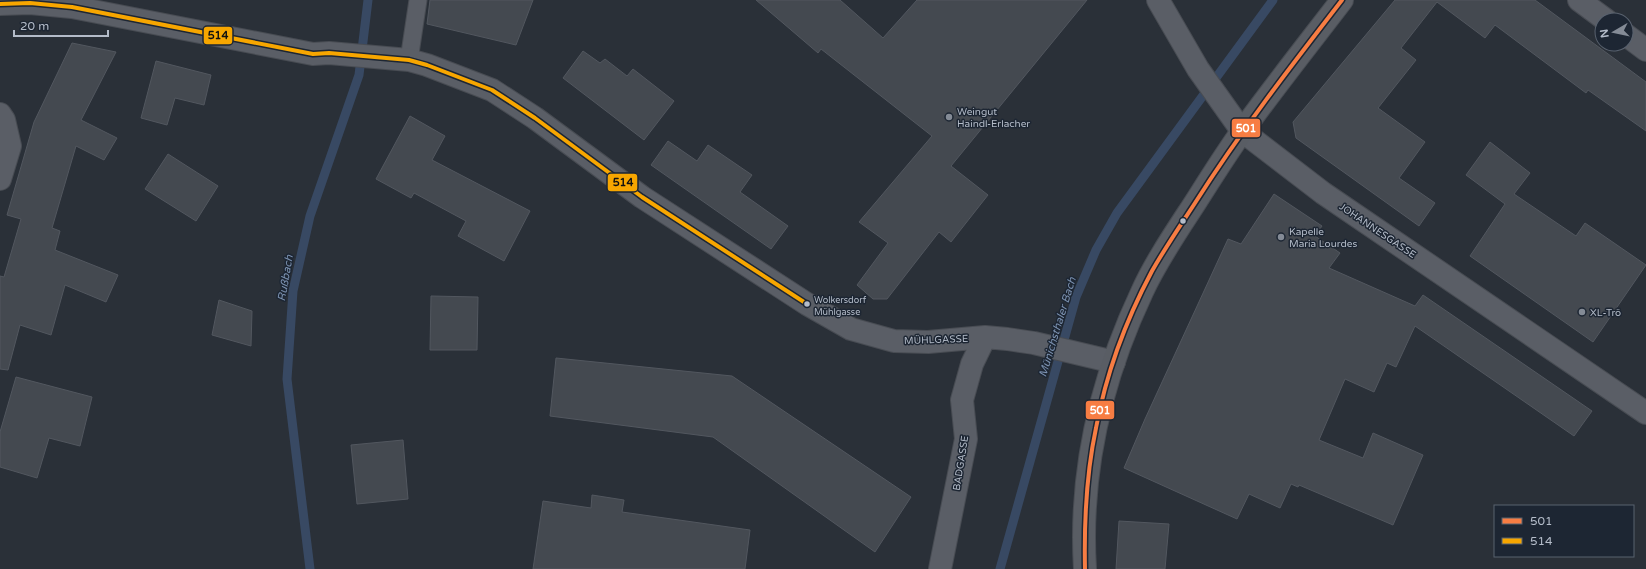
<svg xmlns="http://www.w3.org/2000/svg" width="1646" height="569" viewBox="0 0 1646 569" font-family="'Varela Round',sans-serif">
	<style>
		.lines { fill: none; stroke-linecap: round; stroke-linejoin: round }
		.stream { stroke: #384963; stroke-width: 9 }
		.building { fill: #444950; stroke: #52575f }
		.lane-casing { stroke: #484c53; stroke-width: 19 }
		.street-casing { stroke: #484c53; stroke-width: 24 }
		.secondary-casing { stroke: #484c53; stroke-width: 24 }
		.lane { stroke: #5a5e66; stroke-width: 17 }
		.street { stroke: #5a5e66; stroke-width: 22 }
		.secondary { stroke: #595d64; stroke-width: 22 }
		.bus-1-casing { stroke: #1d2633; stroke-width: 7 }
		.bus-2-casing { stroke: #1d2633; stroke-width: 7 }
		.bus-1 { stroke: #f77d43; stroke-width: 4 }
		.bus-2 { stroke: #f7a600; stroke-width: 4 }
		.poi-dot { fill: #848b96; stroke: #1d2633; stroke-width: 1.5 }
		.bus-dot { fill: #b4bcc9; stroke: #1d2633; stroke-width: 1.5 }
		.labels { text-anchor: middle; stroke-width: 3; stroke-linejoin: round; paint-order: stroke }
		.bus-label { font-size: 9px; fill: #b4bcc9; stroke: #1d2633; text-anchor: start }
		.poi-label { font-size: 10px; fill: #b4bcc9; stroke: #1d2633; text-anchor: start }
		.street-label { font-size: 10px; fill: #b4bcc9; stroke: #1d2633 }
		.water-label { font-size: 11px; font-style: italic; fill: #7c92b1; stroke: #1d2633 }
		.line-badge { stroke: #1d2633; stroke-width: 1.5 }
		.badge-label { font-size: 11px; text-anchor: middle; font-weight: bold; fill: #fff }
		.pale-badge-label { font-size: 11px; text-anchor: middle; font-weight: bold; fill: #111 }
	</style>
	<rect width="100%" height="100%" fill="#2a3038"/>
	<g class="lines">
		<path class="stream" d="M 310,569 L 287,379 L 293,291 L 310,216 L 359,75 L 368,0
			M 1000,569 L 1076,297 L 1096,250 L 1117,213 L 1273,0"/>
	</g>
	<path class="building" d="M 430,0 L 533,0 L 516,45 L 427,24 Z
		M 756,0 L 840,0 L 883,38 L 917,0 L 1087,0 L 951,166 L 988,195 L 951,242 L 939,232 L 887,299 L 873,299 L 857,285 L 888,243 L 859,222 L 932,136 L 821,49 L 818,53 Z
		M 1395,0 L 1535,0 L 1646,82 L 1646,131 L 1588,90 L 1586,93 L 1495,25 L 1485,38 L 1437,2 L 1401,48 L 1416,60 L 1378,108 L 1425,142 L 1399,178 L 1435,203 L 1419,226 L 1296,138 L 1293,122 Z
		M 72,43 L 116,52 L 81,120 L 117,138 L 104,160 L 76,146 L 52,228 L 60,231 L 55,250 L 118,275 L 106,302 L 65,285 L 51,335 L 20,325 L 8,370 L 0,369 L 0,276 L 4,277 L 21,219 L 7,215 L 34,122 Z
		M 583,51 L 600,63 L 605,59 L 627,76 L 633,69 L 674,101 L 644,140 L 563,78 Z
		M 156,61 L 211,75 L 204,105 L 175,98 L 167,125 L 141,118 Z
		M 410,116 L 445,136 L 432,160 L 530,211 L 504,261 L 458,236 L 466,221 L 414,193 L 411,198 L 376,179 Z
		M 668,141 L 697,161 L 708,145 L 752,175 L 740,192 L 788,226 L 771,249 L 651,165 Z
		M 1490,142 L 1530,173 L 1514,194 L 1576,236 L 1585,223 L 1646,265 L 1593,342 L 1470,256 L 1505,204 L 1466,175 Z
		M 168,154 L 218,186 L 196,221 L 145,189 Z
		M 1274,194 L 1322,226 L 1315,236 L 1340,253 L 1329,268 L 1415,306 L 1423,295 L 1592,411 L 1574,436 L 1415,326 L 1396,367 L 1387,363 L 1374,392 L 1345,379 L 1319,440 L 1363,458 L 1373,433 L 1423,455 L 1393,525 L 1299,485 L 1298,487 L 1291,484 L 1280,508 L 1249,494 L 1237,519 L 1124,468 L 1145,419 L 1228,239 L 1241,244 Z
		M 431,296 L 478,297 L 477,350 L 430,350 Z
		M 219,300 L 252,311 L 251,346 L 212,335 Z
		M 556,358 L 732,376 L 911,497 L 875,552 L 713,437 L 550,416 Z
		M 16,377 L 92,397 L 80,446 L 49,438 L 37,478 L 0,467 L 0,432 Z
		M 403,440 L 408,499 L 357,504 L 351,445 Z
		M 592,495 L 624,500 L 622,512 L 750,530 L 745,569 L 533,569 L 543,501 L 591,508 Z
		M 1119,521 L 1169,524 L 1165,569 L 1116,569 Z"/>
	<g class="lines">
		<defs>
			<path id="lane" d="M 409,60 L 418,0"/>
			<path id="street" d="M 1158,0 L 1198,69 L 1242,131 L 1323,193 L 1646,413
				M 1579,0 L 1606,20
				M 0,4 L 30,3 L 72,7 L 313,54 L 329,53 L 409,60 L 427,65 L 492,90 L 535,118 L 642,197 L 807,304 L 851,329 L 894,341 L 928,342 L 985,337 L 1007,339 L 1034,343 L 1114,362
				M 1626,35 L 1646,50
				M 0,114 L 4,120 L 10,146 L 0,179
				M 940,569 L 966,439 L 962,400 L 972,364 L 985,337"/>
			<path id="secondary" d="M 1085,569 C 1079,472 1101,379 1142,292 C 1155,263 1176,232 1193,206 C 1209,181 1225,155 1243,130 C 1275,86 1309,43 1342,0"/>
		</defs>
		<use href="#lane" class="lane-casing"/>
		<use href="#street" class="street-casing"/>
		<use href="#secondary" class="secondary-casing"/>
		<use href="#lane" class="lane"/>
		<use href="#street" class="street"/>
		<use href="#secondary" class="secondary"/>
		<defs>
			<path id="bus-1" d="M 1085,569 C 1084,521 1086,475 1096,428 C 1106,374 1126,320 1152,271 C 1165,248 1180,226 1195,203 C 1240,132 1291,66 1342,0"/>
			<path id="bus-2" d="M 0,4 L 30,3 L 72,7 L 313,54 L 329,53 L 409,60 L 427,65 L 492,90 L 535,118 L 642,197 L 807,304"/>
		</defs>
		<use href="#bus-1" class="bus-1-casing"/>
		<use href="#bus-2" class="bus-2-casing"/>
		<use href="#bus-1" class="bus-1"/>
		<use href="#bus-2" class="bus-2"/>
	</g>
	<g class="poi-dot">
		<circle cx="949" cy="117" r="4"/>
		<circle cx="1281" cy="237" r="4"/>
		<circle cx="1582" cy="312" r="4"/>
	</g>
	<g class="bus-dot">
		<circle cx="1183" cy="221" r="3.5"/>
		<circle cx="807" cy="304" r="3.5"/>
	</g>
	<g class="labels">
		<g class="bus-label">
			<text x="814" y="303">Wolkersdorf<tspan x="814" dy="12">Mühlgasse</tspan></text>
		</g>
		<g class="poi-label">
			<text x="957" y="115">Weingut<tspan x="957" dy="12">Haindl-Erlacher</tspan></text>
			<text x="1289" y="235">Kapelle<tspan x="1289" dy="12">Maria Lourdes</tspan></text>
			<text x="1590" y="316">XL-Trö</text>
		</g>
		<g class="street-label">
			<text transform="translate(1378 230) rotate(34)" y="4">JOHANNESGASSE</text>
			<text transform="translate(936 339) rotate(-2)" y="4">MÜHLGASSE</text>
			<text transform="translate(960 463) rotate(-81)" y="4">BADGASSE</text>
		</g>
		<g class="water-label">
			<text transform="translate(285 278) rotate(-80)" y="4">Rußbach</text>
			<text transform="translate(1057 327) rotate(-73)" y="4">Münichsthaler Bach</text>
		</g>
	</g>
	<g class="line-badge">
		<rect x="203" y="26" width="30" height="19" rx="4" fill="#f7a600"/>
		<rect x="1231" y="118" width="30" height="20" rx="4" fill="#f77d43"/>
		<rect x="607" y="173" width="31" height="19" rx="4" fill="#f7a600"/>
		<rect x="1085" y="400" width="30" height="20" rx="4" fill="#f77d43"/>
	</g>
	<g class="badge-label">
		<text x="1246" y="132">501</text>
		<text x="1100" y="414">501</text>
	</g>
	<g class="pale-badge-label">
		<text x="218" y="39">514</text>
		<text x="623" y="186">514</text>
	</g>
	<rect x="1494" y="505" width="140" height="52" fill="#1d2633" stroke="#59626f"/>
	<rect x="1502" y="518" width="20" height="6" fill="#f77d43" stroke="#59626f"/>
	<text x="1530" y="525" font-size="12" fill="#b4bcc9">501</text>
	<rect x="1502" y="538" width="20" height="6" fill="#f7a600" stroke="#59626f"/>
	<text x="1530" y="545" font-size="12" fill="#b4bcc9">514</text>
	<g transform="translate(1614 32) rotate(261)"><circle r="19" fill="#1d2633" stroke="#59626f"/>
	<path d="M0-3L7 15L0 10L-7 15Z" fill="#848b96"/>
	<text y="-6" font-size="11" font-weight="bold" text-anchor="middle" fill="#b4bcc9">N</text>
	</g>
	<path d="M14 30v6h94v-6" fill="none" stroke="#b4bcc9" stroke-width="2"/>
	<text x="20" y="30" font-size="12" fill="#b4bcc9" stroke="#1d2633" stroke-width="3" paint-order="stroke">20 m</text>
</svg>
